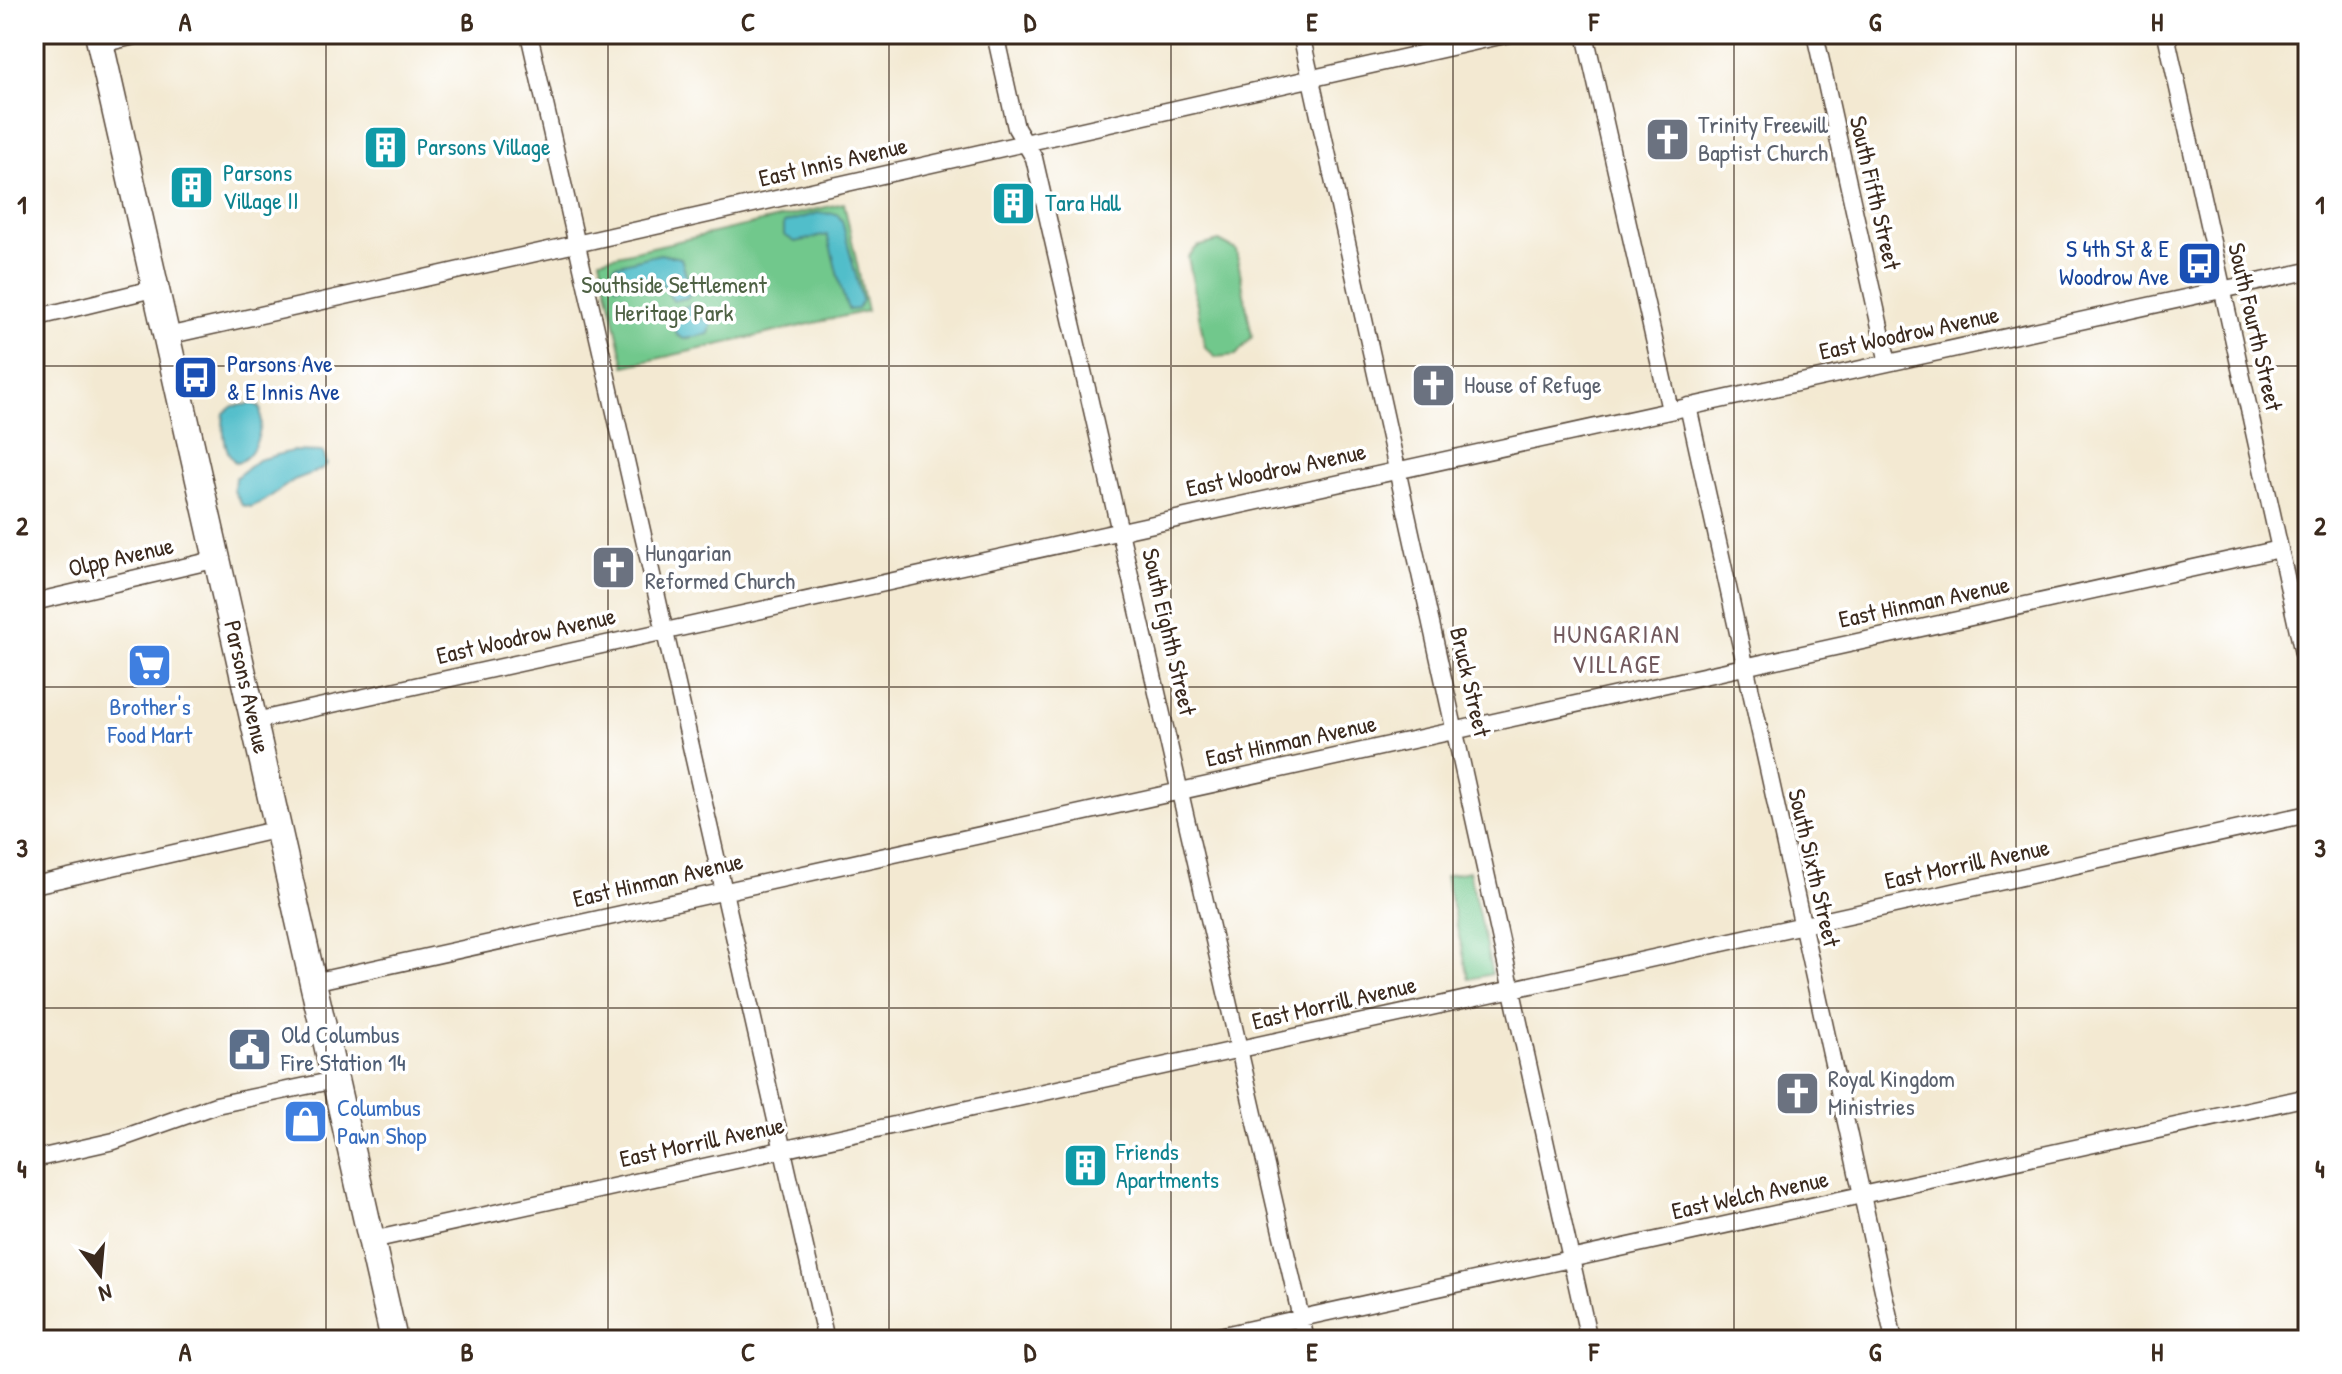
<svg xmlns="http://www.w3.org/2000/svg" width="2342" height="1374" viewBox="0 0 2342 1374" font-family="'Patrick Hand',sans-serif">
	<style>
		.green { fill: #71c88c; stroke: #567955; stroke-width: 2 }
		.water { fill: #51beca; stroke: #467474; stroke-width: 2 }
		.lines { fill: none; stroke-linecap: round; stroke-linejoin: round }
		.street-casing { stroke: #574739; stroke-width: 19 }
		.primary-casing { stroke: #574739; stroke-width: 29 }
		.street { stroke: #fff; stroke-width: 16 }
		.primary { stroke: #fff; stroke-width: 26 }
		.grid { fill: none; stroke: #3b2a1e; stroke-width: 2; stroke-opacity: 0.55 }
		.labels { text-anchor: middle; stroke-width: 7; stroke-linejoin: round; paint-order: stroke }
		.worship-label { font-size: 24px; fill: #5b616d; stroke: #fff; text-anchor: start }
		.culture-label { font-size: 24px; fill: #0d838f; stroke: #fff; text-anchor: start }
		.street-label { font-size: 24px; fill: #3b2a1e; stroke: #fff }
		.transit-label { font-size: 24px; fill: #164399; stroke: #fff; text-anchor: end }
		.park-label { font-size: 24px; fill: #4e6144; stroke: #fff }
		.shop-label { font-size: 24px; fill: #366cbe; stroke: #fff }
		.service-label { font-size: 24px; fill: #4e5e75; stroke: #fff; text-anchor: start }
		.neighbourhood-label { font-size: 26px; letter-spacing: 2px; fill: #725a5e; stroke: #fff }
		.neatline { fill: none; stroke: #3b2a1e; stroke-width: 3 }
		.grid-label { font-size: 26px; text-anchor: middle; font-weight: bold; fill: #3b2a1e }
	</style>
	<rect width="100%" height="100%" fill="#fff"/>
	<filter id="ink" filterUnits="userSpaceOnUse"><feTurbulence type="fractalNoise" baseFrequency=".0125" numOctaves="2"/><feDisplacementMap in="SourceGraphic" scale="16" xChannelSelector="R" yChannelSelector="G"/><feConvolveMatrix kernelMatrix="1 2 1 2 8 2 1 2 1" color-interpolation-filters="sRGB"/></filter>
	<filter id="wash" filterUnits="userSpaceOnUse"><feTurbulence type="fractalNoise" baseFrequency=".006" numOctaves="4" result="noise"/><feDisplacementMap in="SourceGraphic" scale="32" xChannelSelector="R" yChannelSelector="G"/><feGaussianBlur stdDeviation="1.8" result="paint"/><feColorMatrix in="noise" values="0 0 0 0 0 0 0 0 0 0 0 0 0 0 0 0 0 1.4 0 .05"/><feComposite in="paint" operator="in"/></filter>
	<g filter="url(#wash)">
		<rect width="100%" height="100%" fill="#f3e9d2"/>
		<path class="green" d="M 844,203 L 867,311 L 625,366 L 600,259 Z
			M 1219,241 L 1236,250 L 1252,337 L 1236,355 L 1216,357 L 1205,347 L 1188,257 L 1197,247 Z
			M 1469,871 L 1492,974 L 1469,979 L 1445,876 Z"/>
		<path class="water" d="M 818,213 L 837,214 L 842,221 L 862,300 L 857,309 L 849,310 C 842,302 833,251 827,235 L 795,242 L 784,235 L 784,223 Z
			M 660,254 L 681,258 L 691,291 L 687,298 L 673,301 L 659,279 L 616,286 L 611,274 L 615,265 Z
			M 691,305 L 694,317 L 712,321 L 709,334 L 684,339 L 677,335 L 671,312 Z
			M 253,404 L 260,407 C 264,426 256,456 237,463 C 224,456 222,427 224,413 L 233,406 Z
			M 292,451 L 323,452 L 327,464 L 323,469 L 294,480 L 264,501 L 251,507 L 242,505 L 234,491 L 235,478 L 258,460 Z"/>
	</g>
	<g filter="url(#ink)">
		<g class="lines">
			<defs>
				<path id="street" d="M 529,34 L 826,1340
					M 995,34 L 1016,128 L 1034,158 L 1306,1340
					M 1301,34 L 1589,1340
					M 1585,34 L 1670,410
					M 1815,34 L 1888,363
					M 2166,34 L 2308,676
					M 101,44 L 143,34
					M 34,318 L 157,288
					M 167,336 L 1509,34
					M 1688,406 L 1894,1340
					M 34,602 L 218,559
					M 255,721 L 2308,271
					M 34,885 L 279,829
					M 313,982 L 2280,549
					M 34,1159 L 114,1141 L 216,1105 L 335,1080
					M 372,1240 L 2308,814
					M 1201,1340 L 2308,1097"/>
				<path id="primary" d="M 98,34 L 394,1340"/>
			</defs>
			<use href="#street" class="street-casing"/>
			<use href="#primary" class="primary-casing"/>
			<use href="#street" class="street"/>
			<use href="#primary" class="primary"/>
		</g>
	</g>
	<path class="grid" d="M 326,34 L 326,1340M 608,34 L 608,1340M 889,34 L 889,1340M 1171,34 L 1171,1340M 1453,34 L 1453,1340M 1734,34 L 1734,1340M 2016,34 L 2016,1340M 34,366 L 2308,366M 34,687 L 2308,687M 34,1008 L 2308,1008"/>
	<defs>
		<symbol id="church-square" viewBox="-11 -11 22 22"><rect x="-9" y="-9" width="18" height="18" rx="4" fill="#6b7280" stroke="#fff"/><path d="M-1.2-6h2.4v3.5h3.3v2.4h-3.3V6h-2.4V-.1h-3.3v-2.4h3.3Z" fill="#fff"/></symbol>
		<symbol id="building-square" viewBox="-11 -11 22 22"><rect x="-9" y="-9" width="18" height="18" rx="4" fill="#0f9aa8" stroke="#fff"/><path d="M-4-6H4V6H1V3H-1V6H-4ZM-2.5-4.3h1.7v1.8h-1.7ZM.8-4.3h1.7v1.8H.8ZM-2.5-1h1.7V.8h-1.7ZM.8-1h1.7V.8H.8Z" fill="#fff"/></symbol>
		<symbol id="bus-square" viewBox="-11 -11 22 22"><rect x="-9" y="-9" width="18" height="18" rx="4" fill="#1a4fb4" stroke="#fff"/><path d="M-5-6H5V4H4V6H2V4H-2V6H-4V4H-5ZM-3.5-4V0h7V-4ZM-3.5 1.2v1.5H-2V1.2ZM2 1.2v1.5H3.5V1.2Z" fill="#fff"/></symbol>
		<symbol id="supermarket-square" viewBox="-11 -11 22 22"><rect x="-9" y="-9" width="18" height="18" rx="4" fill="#3f7fe0" stroke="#fff"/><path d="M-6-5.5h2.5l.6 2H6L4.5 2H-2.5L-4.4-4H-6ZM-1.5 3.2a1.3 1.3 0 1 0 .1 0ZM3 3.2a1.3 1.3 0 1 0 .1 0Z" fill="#fff"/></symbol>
		<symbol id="civic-square" viewBox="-11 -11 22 22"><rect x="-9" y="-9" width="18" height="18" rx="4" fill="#5c6f8a" stroke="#fff"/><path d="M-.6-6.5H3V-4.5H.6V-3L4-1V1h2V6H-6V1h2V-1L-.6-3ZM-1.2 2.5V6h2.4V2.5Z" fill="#fff"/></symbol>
		<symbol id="shop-square" viewBox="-11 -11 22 22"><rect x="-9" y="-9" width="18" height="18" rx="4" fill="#3f7fe0" stroke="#fff"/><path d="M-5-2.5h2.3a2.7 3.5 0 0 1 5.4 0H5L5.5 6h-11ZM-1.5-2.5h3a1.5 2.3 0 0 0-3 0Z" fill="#fff"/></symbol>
	</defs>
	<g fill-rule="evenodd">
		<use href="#church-square" x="1642" y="114" width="51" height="51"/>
		<use href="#building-square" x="360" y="122" width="51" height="51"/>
		<use href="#building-square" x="166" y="162" width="51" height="51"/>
		<use href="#building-square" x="988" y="178" width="51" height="51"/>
		<use href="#bus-square" x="2174" y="238" width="51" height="51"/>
		<use href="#bus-square" x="170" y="352" width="51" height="51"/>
		<use href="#church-square" x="1408" y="360" width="51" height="51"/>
		<use href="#church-square" x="588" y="542" width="51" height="51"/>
		<use href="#supermarket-square" x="124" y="640" width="51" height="51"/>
		<use href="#civic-square" x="224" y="1024" width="51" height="51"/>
		<use href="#church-square" x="1772" y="1068" width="51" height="51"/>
		<use href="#shop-square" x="280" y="1096" width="51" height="51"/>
		<use href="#building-square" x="1060" y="1140" width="51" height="51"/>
	</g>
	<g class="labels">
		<g class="worship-label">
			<text x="1698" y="133">Trinity Freewill<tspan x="1698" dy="28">Baptist Church</tspan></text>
			<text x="1464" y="393">House of Refuge</text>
			<text x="645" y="561">Hungarian<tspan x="645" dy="28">Reformed Church</tspan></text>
			<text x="1828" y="1087">Royal Kingdom<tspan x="1828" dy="28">Ministries</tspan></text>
		</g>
		<g class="culture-label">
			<text x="417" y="155">Parsons Village</text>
			<text x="223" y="181">Parsons<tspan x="223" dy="28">Village II</tspan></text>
			<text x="1045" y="211">Tara Hall</text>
			<text x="1116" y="1160">Friends<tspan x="1116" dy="28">Apartments</tspan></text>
		</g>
		<g class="street-label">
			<text transform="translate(833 162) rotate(-13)" y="8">East Innis Avenue</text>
			<text transform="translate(1875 193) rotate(77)" y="8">South Fifth Street</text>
			<text transform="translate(2255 327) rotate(77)" y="8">South Fourth Street</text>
			<text transform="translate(1909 333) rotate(-12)" y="8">East Woodrow Avenue</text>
			<text transform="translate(1276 470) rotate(-12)" y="8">East Woodrow Avenue</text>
			<text transform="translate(121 557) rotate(-13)" y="8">Olpp Avenue</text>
			<text transform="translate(1924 602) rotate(-12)" y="8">East Hinman Avenue</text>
			<text transform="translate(1169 632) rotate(77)" y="8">South Eighth Street</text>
			<text transform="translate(526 636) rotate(-13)" y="8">East Woodrow Avenue</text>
			<text transform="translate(1470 682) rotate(77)" y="8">Bruck Street</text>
			<text transform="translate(247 687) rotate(77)" y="8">Parsons Avenue</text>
			<text transform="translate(1291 741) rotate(-12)" y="8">East Hinman Avenue</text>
			<text transform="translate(1967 864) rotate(-12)" y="8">East Morrill Avenue</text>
			<text transform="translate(1814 868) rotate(77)" y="8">South Sixth Street</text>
			<text transform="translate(658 880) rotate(-13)" y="8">East Hinman Avenue</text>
			<text transform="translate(1334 1003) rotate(-13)" y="8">East Morrill Avenue</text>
			<text transform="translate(702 1142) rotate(-12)" y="8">East Morrill Avenue</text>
			<text transform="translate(1750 1195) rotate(-12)" y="8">East Welch Avenue</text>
		</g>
		<g class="transit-label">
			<text x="2169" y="257">S 4th St &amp; E<tspan x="2169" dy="28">Woodrow Ave</tspan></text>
			<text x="227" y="372" text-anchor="start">Parsons Ave<tspan x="227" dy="28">&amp; E Innis Ave</tspan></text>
		</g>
		<g class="park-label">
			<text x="674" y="293">Southside Settlement<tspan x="674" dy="28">Heritage Park</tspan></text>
		</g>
		<g class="shop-label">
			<text x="150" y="715">Brother's<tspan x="150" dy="28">Food Mart</tspan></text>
			<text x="337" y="1116" text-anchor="start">Columbus<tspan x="337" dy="28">Pawn Shop</tspan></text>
		</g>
		<g class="service-label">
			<text x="281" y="1043">Old Columbus<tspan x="281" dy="28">Fire Station 14</tspan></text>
		</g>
		<g class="neighbourhood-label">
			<text x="1617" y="643">HUNGARIAN<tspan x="1617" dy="30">VILLAGE</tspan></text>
		</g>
	</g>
	<rect width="2342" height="1374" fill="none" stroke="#fff" stroke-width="88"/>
	<g transform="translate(100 1274) rotate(164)" stroke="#ffffff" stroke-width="6" paint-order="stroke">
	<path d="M0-6L14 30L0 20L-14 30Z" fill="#3b2a1e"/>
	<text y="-12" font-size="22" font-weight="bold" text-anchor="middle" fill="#3b2a1e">N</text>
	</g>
	<rect x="44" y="44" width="2254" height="1286" class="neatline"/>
	<g class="grid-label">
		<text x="185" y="31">A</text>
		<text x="467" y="31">B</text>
		<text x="748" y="31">C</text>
		<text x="1030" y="31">D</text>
		<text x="1312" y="31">E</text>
		<text x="1594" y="31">F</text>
		<text x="1875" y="31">G</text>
		<text x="2157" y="31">H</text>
		<text x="22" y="214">1</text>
		<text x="2320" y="214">1</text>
		<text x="22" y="535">2</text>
		<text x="2320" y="535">2</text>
		<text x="22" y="857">3</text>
		<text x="2320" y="857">3</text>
		<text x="22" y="1178">4</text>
		<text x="2320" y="1178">4</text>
		<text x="185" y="1361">A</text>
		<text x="467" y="1361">B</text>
		<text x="748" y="1361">C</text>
		<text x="1030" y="1361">D</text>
		<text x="1312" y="1361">E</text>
		<text x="1594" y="1361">F</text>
		<text x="1875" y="1361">G</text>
		<text x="2157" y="1361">H</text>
	</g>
</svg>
